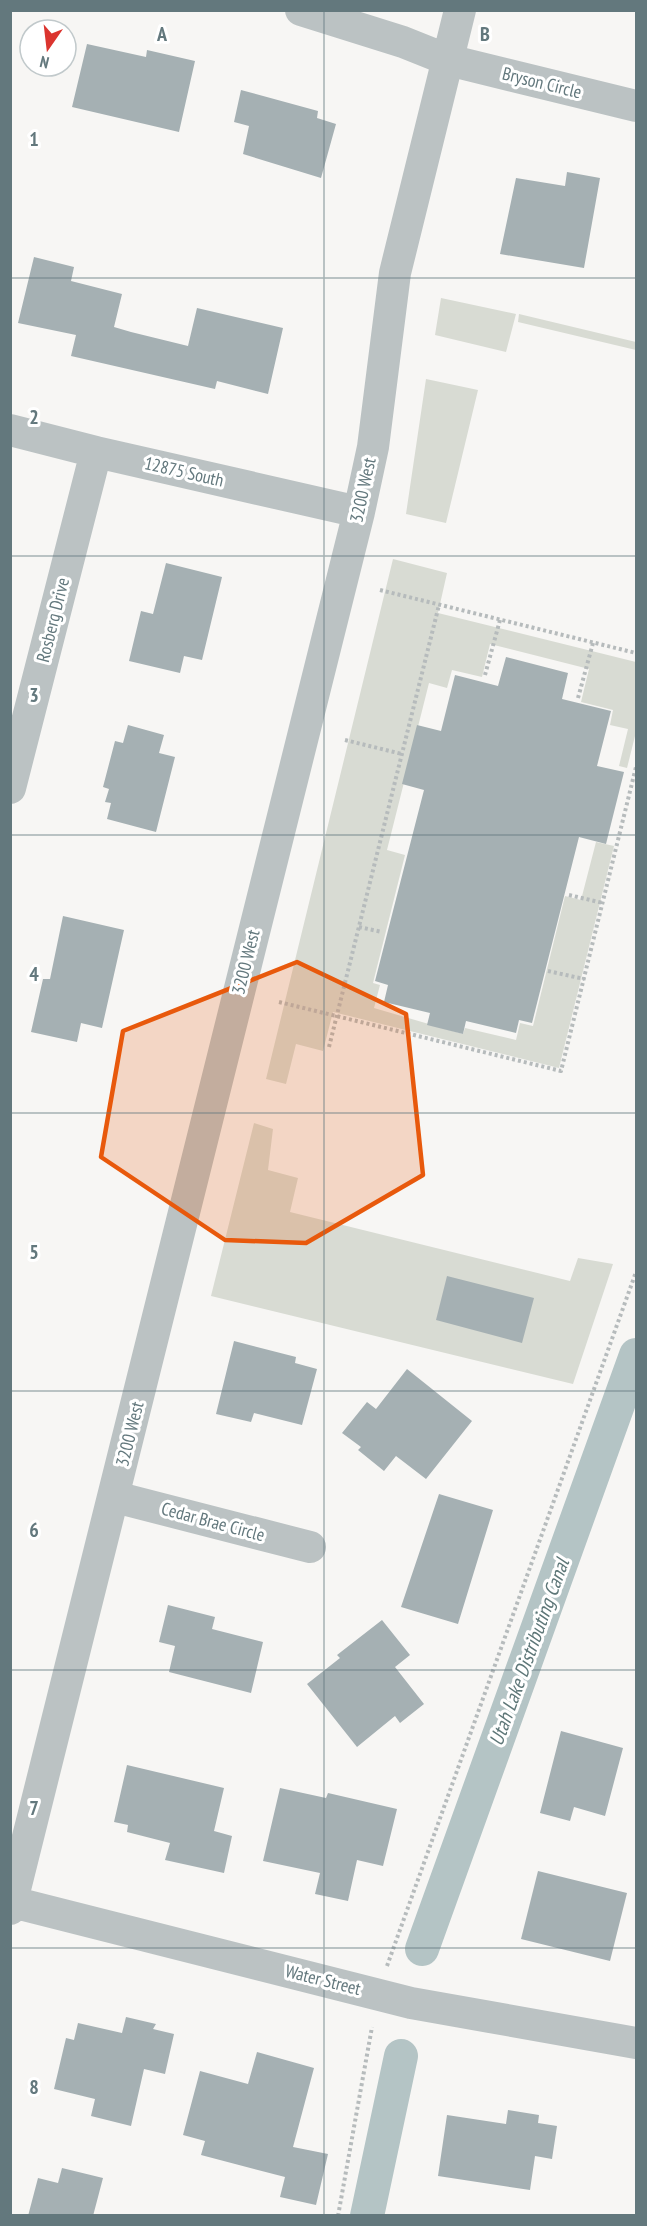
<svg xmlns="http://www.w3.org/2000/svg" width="647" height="2226" viewBox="0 0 647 2226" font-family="'PT Sans Narrow',sans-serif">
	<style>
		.green { fill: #d8dbd3 }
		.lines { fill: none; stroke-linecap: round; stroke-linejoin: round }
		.canal { stroke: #b4c4c5; stroke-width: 34 }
		.building { fill: #a5b0b3 }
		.path { stroke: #b6bbbc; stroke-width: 4; stroke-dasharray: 3 3; stroke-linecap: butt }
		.minor { stroke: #bbc2c3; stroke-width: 32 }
		.marked { fill: #e8590c; fill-opacity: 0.2; stroke: #e8590c; stroke-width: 4.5; stroke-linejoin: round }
		.grid { fill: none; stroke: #63787d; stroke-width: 1.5; stroke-opacity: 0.55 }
		.labels { text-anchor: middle; stroke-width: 6; stroke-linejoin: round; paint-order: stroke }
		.street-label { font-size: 18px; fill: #63787d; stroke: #fff }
		.water-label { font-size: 20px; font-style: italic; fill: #5e7778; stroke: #fff }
		.grid-label { font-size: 20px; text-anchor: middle; font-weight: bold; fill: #63787d; stroke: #fff; stroke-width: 6; stroke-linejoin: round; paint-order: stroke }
	</style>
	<rect width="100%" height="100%" fill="#f7f6f4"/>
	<path class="green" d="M 441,298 L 516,314 L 506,352 L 435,335 Z
		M 519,314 L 636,342 L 636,350 L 518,322 Z
		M 426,379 L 478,390 L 446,523 L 406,514 Z
		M 393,559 L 447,573 L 438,613 L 636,662 L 636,732 L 627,768 L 619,766 L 628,729 L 610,725 L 613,710 L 581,702 L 589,669 L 490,644 L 482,677 L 452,670 L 447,688 L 429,683 L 387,850 L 405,855 L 373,983 L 380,985 L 374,1008 L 463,1034 L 465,1028 L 516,1040 L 520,1023 L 533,1026 L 565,896 L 581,900 L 596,842 L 614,846 L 559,1068 L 333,1012 L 323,1051 L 296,1044 L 286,1084 L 266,1079 Z
		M 254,1123 L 273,1129 L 268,1170 L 298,1178 L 290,1212 L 570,1281 L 578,1258 L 613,1264 L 573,1384 L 211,1296 Z"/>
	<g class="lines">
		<path class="canal" d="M 422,1949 L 636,1355
			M 367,2216 L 401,2056"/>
	</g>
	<path class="building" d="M 87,44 L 146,57 L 147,50 L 195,61 L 179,132 L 72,107 Z
		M 241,90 L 318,111 L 317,118 L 336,124 L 321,178 L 243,154 L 249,126 L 234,122 Z
		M 567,172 L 600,178 L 584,268 L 500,254 L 516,178 L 565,186 Z
		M 34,257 L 74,267 L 71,281 L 122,294 L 114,327 L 131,332 L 188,346 L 197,308 L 283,328 L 268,394 L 217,381 L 215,389 L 71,356 L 76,335 L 18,323 Z
		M 166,563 L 222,577 L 202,660 L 184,656 L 180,673 L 129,661 L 141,611 L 153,614 Z
		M 506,657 L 568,673 L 562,699 L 611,711 L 597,766 L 624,772 L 606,844 L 579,837 L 532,1023 L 519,1020 L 516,1033 L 466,1021 L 463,1034 L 427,1025 L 430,1013 L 384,1002 L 388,985 L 375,981 L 424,790 L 402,784 L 417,725 L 441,731 L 455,675 L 498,686 Z
		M 128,725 L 164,735 L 159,753 L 175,757 L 156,832 L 107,819 L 111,803 L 105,802 L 109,789 L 103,787 L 115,741 L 123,743 Z
		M 63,916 L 124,930 L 102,1028 L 81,1023 L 77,1042 L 31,1032 L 43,979 L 50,979 Z
		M 447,1276 L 534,1298 L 522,1343 L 436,1320 Z
		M 234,1341 L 296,1357 L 295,1363 L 317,1369 L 302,1425 L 254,1413 L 251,1422 L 216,1414 Z
		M 407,1369 L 472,1421 L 426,1479 L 396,1456 L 384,1471 L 358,1450 L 361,1447 L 342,1433 L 367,1402 L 376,1409 Z
		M 439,1494 L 493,1510 L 458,1624 L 401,1607 Z
		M 168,1605 L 215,1617 L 212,1629 L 263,1642 L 251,1693 L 169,1672 L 175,1646 L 159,1642 Z
		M 382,1620 L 410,1655 L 395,1667 L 424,1704 L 400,1723 L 395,1716 L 357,1747 L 307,1684 L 340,1658 L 337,1655 Z
		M 561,1731 L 623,1748 L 605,1816 L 574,1807 L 570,1821 L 540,1813 Z
		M 127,1765 L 224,1788 L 214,1831 L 232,1836 L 224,1873 L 165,1860 L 170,1843 L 127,1832 L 128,1825 L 114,1822 Z
		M 280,1788 L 326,1798 L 328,1793 L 397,1809 L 383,1866 L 357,1860 L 348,1901 L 315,1894 L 320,1873 L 263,1861 Z
		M 538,1871 L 627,1893 L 610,1961 L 521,1939 Z
		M 126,2017 L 156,2024 L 153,2029 L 174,2034 L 165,2074 L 144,2069 L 131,2126 L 91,2116 L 95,2099 L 54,2089 L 66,2038 L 74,2040 L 78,2023 L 122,2033 Z
		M 257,2052 L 314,2068 L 293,2147 L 328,2154 L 316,2205 L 280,2197 L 285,2177 L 201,2155 L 205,2141 L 183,2135 L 200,2071 L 248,2084 Z
		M 508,2110 L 539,2115 L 538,2123 L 557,2126 L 552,2159 L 535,2156 L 530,2190 L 438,2176 L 447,2115 L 506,2124 Z
		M 62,2168 L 103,2178 L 93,2216 L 28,2216 L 38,2178 L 58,2183 Z"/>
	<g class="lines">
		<path class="path" d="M 380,590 L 636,653
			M 485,675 L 500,620
			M 578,698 L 593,643
			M 345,740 L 402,754
			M 569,895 L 603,903
			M 359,927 L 382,932
			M 548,971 L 584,979
			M 279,1002 L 561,1071 L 636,767
			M 329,1047 L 439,605
			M 387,1966 L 636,1272
			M 338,2216 L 372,2027"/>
		<path class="minor" d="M 301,10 L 403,42 L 448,60 L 636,106
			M 10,430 L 96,452 L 359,512
			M 10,788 L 96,452
			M 115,1497 L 310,1547
			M 12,1902 L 411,2003 L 636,2043
			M 10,1909 L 359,512 L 373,447 L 395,273 L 460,10"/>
	</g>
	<path class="marked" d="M 297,962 L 406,1014 L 423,1175 L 306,1243 L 225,1240 L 101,1157 L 123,1031 Z"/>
	<path class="grid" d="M 324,10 L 324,2216M 10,278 L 636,278M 10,556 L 636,556M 10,835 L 636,835M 10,1113 L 636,1113M 10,1391 L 636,1391M 10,1670 L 636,1670M 10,1948 L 636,1948"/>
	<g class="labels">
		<g class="street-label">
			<text transform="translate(542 83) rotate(14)" y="6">Bryson Circle</text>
			<text transform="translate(184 472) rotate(13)" y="6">12875 South</text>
			<text transform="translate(363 490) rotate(-78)" y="6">3200 West</text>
			<text transform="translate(53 620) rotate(-76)" y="6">Rosberg Drive</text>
			<text transform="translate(246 962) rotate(-76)" y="6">3200 West</text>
			<text transform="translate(130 1434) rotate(-76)" y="6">3200 West</text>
			<text transform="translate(213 1522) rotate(15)" y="6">Cedar Brae Circle</text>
			<text transform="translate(323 1980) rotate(14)" y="6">Water Street</text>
		</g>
		<g class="water-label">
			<text transform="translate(529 1652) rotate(-70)" y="7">Utah Lake Distributing Canal</text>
		</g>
	</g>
	<g class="grid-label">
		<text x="162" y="41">A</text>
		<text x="485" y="41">B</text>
		<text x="34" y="146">1</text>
		<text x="34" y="424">2</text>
		<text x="34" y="702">3</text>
		<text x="34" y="981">4</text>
		<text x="34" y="1259">5</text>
		<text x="34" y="1537">6</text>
		<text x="34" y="1815">7</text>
		<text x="34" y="2094">8</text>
	</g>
	<rect width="647" height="2226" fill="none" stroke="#63787d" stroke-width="24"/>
	<g transform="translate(48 48) rotate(194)"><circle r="28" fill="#ffffff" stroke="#c1c9cb" stroke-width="1.5"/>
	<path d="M0-4.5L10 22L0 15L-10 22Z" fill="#db352f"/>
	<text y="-9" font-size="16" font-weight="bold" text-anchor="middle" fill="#63787d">N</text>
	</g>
</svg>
